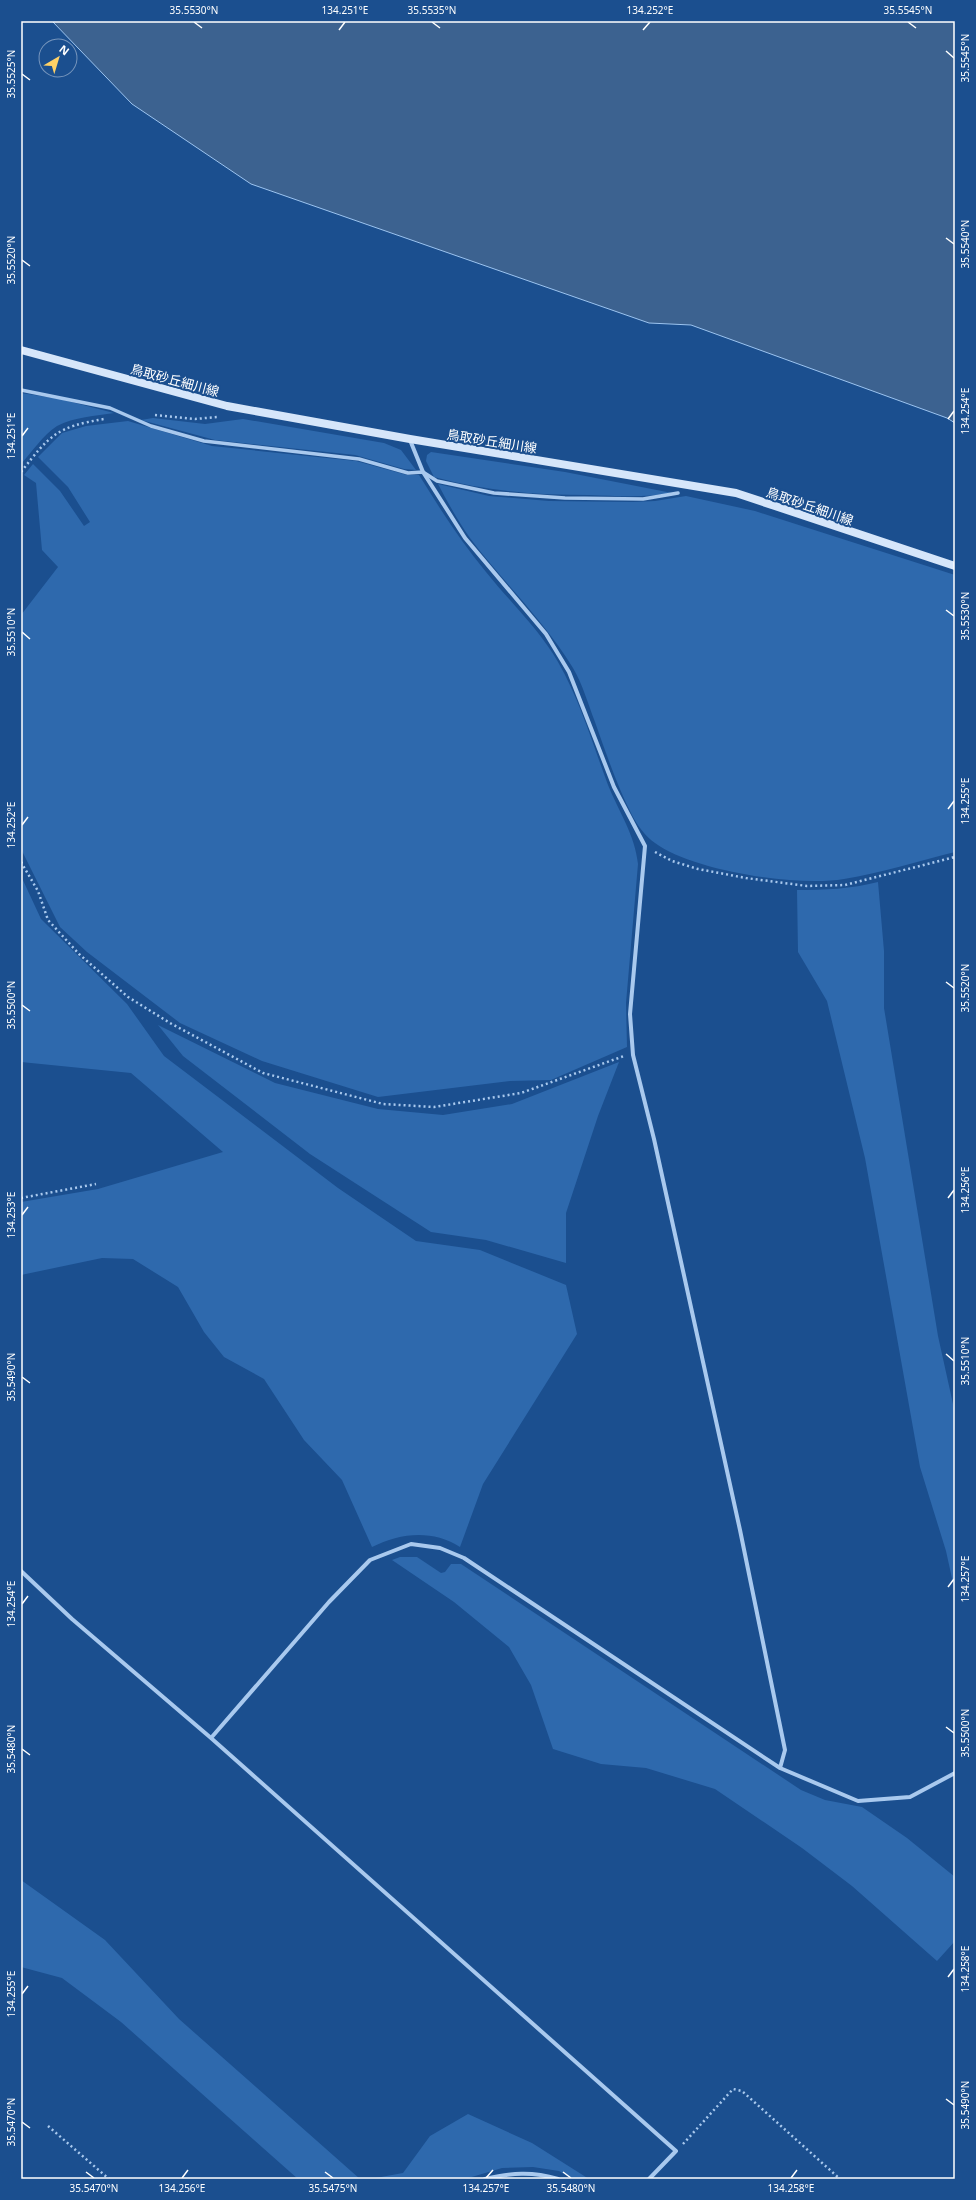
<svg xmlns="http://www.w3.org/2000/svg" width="976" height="2200" viewBox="0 0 976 2200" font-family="'Noto Sans','Noto Sans JP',sans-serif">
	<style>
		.green { fill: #2e69ad }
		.water { fill: #3c6290; stroke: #9cc4f0 }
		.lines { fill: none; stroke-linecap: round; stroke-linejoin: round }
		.path { stroke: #a9c9ee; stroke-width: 2.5; stroke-dasharray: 2 3; stroke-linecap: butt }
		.pedestrian { stroke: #a9c9ee; stroke-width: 3.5 }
		.minor { stroke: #a9c9ee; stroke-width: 4 }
		.secondary { stroke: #d6e6fa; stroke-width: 8 }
		.ticks { fill: none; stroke: #fff; stroke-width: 1.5 }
		.labels { text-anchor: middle; stroke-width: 4; stroke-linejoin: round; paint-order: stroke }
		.street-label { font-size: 13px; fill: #fff; stroke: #1b4f8f }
		.neatline { fill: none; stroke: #fff; stroke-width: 1.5 }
		.ticks-label { font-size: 10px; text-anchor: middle; fill: #fff }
	</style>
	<rect width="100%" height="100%" fill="#1b4f8f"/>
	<path class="green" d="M 21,393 L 60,399 L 114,413 C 96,416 74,417 57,426 C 43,435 32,452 21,464 Z
		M 153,418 L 205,424 L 243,419 L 384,443 L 401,450 L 416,470 L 404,469 L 355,455 L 215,440 L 141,420 Z
		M 128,421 L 212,446 L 356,461 L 407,475 L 419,475 C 440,509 461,542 486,572 C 510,602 539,629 558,662 C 580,700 593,745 608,785 C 619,812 635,835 638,864 L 626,1003 L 627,1047 L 551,1080 L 510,1081 L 378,1097 L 262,1061 L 180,1023 L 87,952 L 60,927 L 21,849 L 21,615 L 58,567 L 42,550 L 36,483 L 24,475 L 33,464 L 60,491 L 84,526 L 90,522 L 68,487 L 38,457 L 62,433 L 86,426 Z
		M 431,452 L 565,472 L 672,493 C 644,498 617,496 589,495 C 536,495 485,491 434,477 L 426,461 L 427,455 Z
		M 438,484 L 489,496 L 549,501 L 633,502 L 655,501 L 686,496 L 755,511 L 955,575 L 955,852 C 918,861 881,873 844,879 C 797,887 693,871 655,843 C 646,837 637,825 632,815 C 617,786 606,753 595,722 C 588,704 583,685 573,668 C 544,620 503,582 470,538 C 458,521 448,503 438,484 Z
		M 21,876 L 41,919 L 127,1004 L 164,1056 L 338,1188 L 416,1241 L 480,1250 L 566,1285 L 577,1334 L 483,1484 L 460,1547 C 432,1529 400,1533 372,1547 L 342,1480 L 304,1440 L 264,1379 L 224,1357 L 204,1332 L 178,1287 L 133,1259 L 102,1258 L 21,1275 L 21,1202 L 98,1189 L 223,1152 L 131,1073 L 21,1062 Z
		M 878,882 L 884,951 L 884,1008 L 938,1336 L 955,1413 L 955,1592 L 946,1551 L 920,1467 L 865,1158 L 827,1001 L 798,952 L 797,890 C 825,890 851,889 878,882 Z
		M 158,1025 L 275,1083 L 378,1109 L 443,1115 L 512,1104 L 619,1062 L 598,1116 L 566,1213 L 566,1263 L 486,1240 L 431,1232 L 310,1154 L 183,1056 Z
		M 400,1557 L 417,1557 L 441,1573 L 445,1572 L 451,1564 L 461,1564 L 801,1790 L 825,1800 L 862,1807 L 907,1838 L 955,1877 L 955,1941 L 937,1961 L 852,1886 L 802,1848 L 715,1789 L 646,1768 L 601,1764 L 553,1749 L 531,1685 L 509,1647 L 454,1602 L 392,1560 Z
		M 21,1880 L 105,1940 L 179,2019 L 360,2179 L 298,2179 L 121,2022 L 62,1978 L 21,1967 Z
		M 468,2114 L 532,2143 L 589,2179 L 573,2179 L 559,2171 L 533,2167 L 502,2168 L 465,2179 L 370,2179 L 403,2173 L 430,2136 Z"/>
	<path class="water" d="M 52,21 L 955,21 L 955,423 L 947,418 L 691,325 L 649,323 L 251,184 L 132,104 Z"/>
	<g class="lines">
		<path class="path" d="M 155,415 L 195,419 L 217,417
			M 21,472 C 50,435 56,427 104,419
			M 655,852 L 672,861 L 698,869 L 746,878 L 807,886 L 845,885 L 955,857
			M 21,862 L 38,891 L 48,920 L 79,954 L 128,997 L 170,1023 L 263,1073 L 383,1104 L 434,1107 L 521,1093 L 624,1056
			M 21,1198 L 96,1184
			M 48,2126 L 109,2179
			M 683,2144 L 733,2089 L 742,2091 L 840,2179"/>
		<path class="pedestrian" d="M 21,390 L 110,408 L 151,426 L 204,441 L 359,459 L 408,473 L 423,472 L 437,481 L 494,493 L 565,498 L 643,499 L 678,493"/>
		<path class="minor" d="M 21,1571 L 72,1619 L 211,1738 L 676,2151 L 649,2179
			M 211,1738 L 329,1602 L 370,1560 L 411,1544 L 440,1548 L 464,1558 L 780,1768 L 785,1750 L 740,1530 L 654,1139 L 633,1055 L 630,1014 L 645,846 L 614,787 L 569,672 L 546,634 L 465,538 L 423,472 L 410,440
			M 780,1768 L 858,1801 L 910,1797 L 955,1773
			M 485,2179 C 512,2173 531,2171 558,2179"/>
		<path class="secondary" d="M 21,350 L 227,406 L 410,439 L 736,493 L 955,566"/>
	</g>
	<path class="ticks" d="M 194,22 L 202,28M 432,22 L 440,28M 908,22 L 916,28M 339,30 L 345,22M 643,30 L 650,22M 946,51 L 954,58M 22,74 L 30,80M 946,238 L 954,244M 22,260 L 30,266M 948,419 L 954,411M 22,436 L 28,428M 946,610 L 954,616M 22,632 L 30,639M 948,809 L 954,801M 22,825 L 28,817M 946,982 L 954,988M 22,1005 L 30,1011M 948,1198 L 954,1190M 22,1215 L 28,1207M 946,1354 L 954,1361M 22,1377 L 30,1383M 948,1587 L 954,1579M 22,1604 L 28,1596M 946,1727 L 954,1733M 22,1749 L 30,1755M 948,1977 L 954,1969M 22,1994 L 28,1986M 946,2099 L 954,2105M 22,2122 L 30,2128M 86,2172 L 94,2178M 325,2172 L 333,2178M 563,2172 L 571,2178M 182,2178 L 188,2170M 486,2178 L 493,2170M 791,2178 L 797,2170"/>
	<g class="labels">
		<g class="street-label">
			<text transform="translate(175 380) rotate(15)" y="5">鳥取砂丘細川線</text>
			<text transform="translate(492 441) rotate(9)" y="5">鳥取砂丘細川線</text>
			<text transform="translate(810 506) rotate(19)" y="5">鳥取砂丘細川線</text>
		</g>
	</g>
	<rect width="976" height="2200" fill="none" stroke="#1b4f8f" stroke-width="44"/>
	<g transform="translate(58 58) rotate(38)"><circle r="19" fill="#1b4f8f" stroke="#7695bc"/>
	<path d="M0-3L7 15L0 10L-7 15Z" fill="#ffd166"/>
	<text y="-6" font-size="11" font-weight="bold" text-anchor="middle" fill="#ffffff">N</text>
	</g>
	<rect x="22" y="22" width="932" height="2156" class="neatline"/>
	<g class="ticks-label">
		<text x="194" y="14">35.5530°N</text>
		<text x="345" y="14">134.251°E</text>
		<text x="432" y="14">35.5535°N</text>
		<text x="650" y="14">134.252°E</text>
		<text x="908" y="14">35.5545°N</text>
		<text transform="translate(965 58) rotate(-90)" y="4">35.5545°N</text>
		<text transform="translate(11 74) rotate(-90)" y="4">35.5525°N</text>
		<text transform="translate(965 244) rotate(-90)" y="4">35.5540°N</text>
		<text transform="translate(11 260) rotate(-90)" y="4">35.5520°N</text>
		<text transform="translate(965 411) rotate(-90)" y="4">134.254°E</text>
		<text transform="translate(11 436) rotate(-90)" y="4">134.251°E</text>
		<text transform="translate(965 616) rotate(-90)" y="4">35.5530°N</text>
		<text transform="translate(11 632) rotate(-90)" y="4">35.5510°N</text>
		<text transform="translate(965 801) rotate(-90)" y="4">134.255°E</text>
		<text transform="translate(11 825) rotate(-90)" y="4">134.252°E</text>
		<text transform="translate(965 988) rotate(-90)" y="4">35.5520°N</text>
		<text transform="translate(11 1005) rotate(-90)" y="4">35.5500°N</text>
		<text transform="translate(965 1190) rotate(-90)" y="4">134.256°E</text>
		<text transform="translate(11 1215) rotate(-90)" y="4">134.253°E</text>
		<text transform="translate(965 1361) rotate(-90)" y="4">35.5510°N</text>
		<text transform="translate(11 1377) rotate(-90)" y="4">35.5490°N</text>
		<text transform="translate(965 1579) rotate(-90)" y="4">134.257°E</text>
		<text transform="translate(11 1604) rotate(-90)" y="4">134.254°E</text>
		<text transform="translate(965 1733) rotate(-90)" y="4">35.5500°N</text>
		<text transform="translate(11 1749) rotate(-90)" y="4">35.5480°N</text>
		<text transform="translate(965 1969) rotate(-90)" y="4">134.258°E</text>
		<text transform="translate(11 1994) rotate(-90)" y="4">134.255°E</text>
		<text transform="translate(965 2105) rotate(-90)" y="4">35.5490°N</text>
		<text transform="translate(11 2122) rotate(-90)" y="4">35.5470°N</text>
		<text x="94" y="2192">35.5470°N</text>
		<text x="182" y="2192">134.256°E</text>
		<text x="333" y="2192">35.5475°N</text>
		<text x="486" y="2192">134.257°E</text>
		<text x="571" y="2192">35.5480°N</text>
		<text x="791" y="2192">134.258°E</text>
	</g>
</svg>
